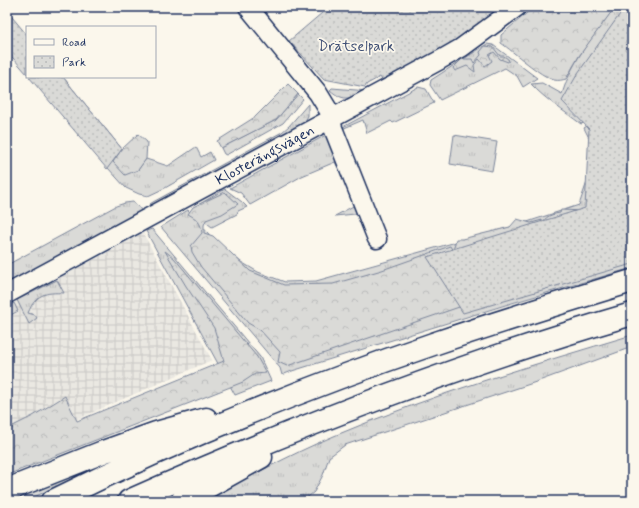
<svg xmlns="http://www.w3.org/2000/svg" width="639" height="508" viewBox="0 0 639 508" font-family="Mynerve,sans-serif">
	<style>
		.industrial { fill: url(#industrial-grid) }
		.grass { fill: url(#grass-tufts); stroke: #7a849a }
		.forest { fill: url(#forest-crowns); stroke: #7a849a }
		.park { fill: url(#park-dots); stroke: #7a849a }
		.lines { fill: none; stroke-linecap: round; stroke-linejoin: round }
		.minor-casing { stroke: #1b2f5e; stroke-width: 21 }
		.highway-casing { stroke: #1b2f5e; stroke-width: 25 }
		.minor { stroke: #fbf7ec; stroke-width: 18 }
		.highway { stroke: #fbf7ec; stroke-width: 22 }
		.labels { text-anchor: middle; stroke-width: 3.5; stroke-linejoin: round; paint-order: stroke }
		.park-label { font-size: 15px; fill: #415176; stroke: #fbf7ec }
		.street-label { font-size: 15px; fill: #1b2f5e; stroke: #fbf7ec }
	</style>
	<defs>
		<pattern id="industrial-grid" width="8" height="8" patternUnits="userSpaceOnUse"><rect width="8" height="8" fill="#eae8e2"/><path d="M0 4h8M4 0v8" fill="none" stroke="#c8c7c4"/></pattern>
		<pattern id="grass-tufts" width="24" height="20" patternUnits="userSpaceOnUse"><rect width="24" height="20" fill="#dadad7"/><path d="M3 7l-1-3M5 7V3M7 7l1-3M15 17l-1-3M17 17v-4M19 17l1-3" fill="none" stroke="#babbbb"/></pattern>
		<pattern id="forest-crowns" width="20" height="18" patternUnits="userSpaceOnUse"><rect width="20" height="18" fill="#dadad7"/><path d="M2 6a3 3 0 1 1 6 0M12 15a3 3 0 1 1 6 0" fill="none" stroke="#babbbb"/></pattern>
		<pattern id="park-dots" width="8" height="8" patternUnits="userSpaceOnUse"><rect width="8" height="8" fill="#dadad7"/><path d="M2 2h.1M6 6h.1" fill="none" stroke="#babbbb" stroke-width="1.8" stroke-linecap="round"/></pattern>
	</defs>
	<rect width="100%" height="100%" fill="#fbf7ec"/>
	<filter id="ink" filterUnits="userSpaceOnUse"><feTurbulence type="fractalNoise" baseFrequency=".025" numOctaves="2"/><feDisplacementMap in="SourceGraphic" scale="8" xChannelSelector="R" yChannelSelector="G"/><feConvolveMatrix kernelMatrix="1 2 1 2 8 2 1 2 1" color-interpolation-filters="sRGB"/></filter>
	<g filter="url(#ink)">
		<path class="industrial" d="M 143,233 L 212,360 L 7,450 L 7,306 Z"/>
		<path class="grass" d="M 615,7 L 632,7 L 632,268 L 512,303 L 292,371 L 282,375 L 280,368 L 161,227 L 188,210 L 214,240 L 241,262 L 258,272 L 285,282 L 316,281 L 521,224 L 579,205 L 588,179 L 589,138 L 584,128 L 587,126 L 584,123 L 581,124 C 564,111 546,100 531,84 L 542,83 L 562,94 C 572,60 594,35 615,7 Z
			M 487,44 L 493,45 L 537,78 L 523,87 L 517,76 L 505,68 L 440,100 L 430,85 L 431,80 Z
			M 63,77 L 122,149 L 113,162 L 138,170 L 146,159 L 168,166 L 196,147 L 201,157 L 210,152 L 214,160 L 165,188 L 148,196 L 139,194 L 126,188 L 108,168 Z
			M 418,87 L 426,89 L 434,103 L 393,123 L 391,121 L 367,133 L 363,120 L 342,129 L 341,128 Z
			M 332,88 L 368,91 C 351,98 345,103 330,90 Z
			M 298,94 L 303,99 L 283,123 L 226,155 L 224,154 L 221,148 L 276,120 Z
			M 308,104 L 308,116 L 303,124 L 150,207 L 150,204 L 153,202 L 282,132 L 289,126 Z
			M 326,135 L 329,135 L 361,209 L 355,214 L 335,216 L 357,204 L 335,162 L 302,176 L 250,205 L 241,193 L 230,188 Z
			M 454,135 L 497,142 L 492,171 L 450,164 Z
			M 225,189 L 242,202 L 247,207 L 238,211 L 237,214 L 212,227 L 195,214 L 193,208 Z
			M 133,202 L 138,206 L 141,210 L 140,213 L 7,283 L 7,265 L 116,206 L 125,203 Z
			M 152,229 L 260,357 L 271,381 L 235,395 L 146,231 Z
			M 57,280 L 64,293 C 45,292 36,294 28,313 L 35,315 L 37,318 L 29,324 L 17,300 Z
			M 14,303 L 18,311 L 7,317 L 7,307 Z
			M 632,335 L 632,347 L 536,382 L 345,445 L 329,457 L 323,475 L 314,492 L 303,501 L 202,501 C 246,479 289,455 334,436 C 431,395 532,365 632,335 Z
			M 142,445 L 26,501 L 7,501 L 7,497 Z"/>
		<path class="forest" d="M 534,7 L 615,7 L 579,56 L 566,79 C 562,80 559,81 554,80 C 540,76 514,52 501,43 L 501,35 Z
			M 485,46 L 493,47 L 500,56 L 504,56 L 509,60 L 508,62 L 500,59 L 494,52 L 489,55 L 492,61 L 485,66 L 479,59 L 474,65 L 475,72 L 467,66 L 455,71 L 453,68 L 462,59 L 472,59 L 474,63 L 481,55 L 480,52 Z
			M 288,84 L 298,94 L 276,120 L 221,148 L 217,141 L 255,117 Z
			M 138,134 L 147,142 L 146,159 L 138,170 L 125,175 L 113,162 L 122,149 Z
			M 225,192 L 238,204 L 222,214 L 206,220 L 204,225 L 204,233 L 213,236 L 250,271 L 284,285 L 333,284 L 382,270 L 450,246 L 453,251 L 456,239 L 462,239 L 510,227 L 517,219 L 531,223 L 542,220 L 537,231 L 468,304 L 287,366 L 278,362 L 280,352 L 260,330 L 248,323 L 201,267 L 192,252 L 191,246 L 202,233 C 201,222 197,219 188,214 L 193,207 Z
			M 561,210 L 583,211 L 540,229 C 544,218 547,215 560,213 Z
			M 165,251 L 174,258 L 257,357 L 266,373 L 255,374 L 243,382 L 7,475 L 7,429 L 33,416 L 65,396 L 77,421 L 224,361 L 214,328 L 186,286 Z"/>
		<path class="park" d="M 329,7 L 505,7 L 457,41 L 394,77 L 392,74 L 382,80 L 380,77 L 367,84 L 365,87 L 324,79 L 289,41 Z
			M 625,7 L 632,7 L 632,264 L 463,313 L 427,257 L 585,208 L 589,129 L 562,101 L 578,73 Z
			M 7,11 L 27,35 L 27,74 L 7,51 Z
			M 29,77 L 63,77 L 122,149 L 107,169 Z"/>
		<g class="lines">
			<defs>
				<g id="minor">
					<path d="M 248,7 L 318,93 L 329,111 L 333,128 L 377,239"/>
					<path id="s1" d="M 7,294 L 440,60 L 461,48 L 517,7"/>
				</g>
				<path id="highway" d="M 7,490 L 103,452 L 156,433 L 206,419
					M 53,501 C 176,440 307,387 436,343 C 501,321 566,301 632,281
					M 129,501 C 293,428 460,364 632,314
					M 182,501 L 261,457"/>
			</defs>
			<use href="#minor" class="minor-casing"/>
			<use href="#highway" class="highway-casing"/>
			<use href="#minor" class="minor"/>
			<use href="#highway" class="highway"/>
		</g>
	</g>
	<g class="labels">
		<g class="park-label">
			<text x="356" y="51">Drätselpark</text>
		</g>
		<g class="street-label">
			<text dy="5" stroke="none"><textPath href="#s1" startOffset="293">Klosterängsvägen</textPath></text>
		</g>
	</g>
	<rect width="639" height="508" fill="none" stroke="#fbf7ec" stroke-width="24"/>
	<rect x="12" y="12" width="615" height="484" fill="none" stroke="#1b2f5e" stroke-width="1.5" filter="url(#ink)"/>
	<rect x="26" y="26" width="130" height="52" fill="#fbf7ec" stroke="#a1a7b3"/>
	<rect x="34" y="39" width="20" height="6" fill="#fbf7ec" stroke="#a1a7b3"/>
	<text x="62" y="46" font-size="12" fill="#1b2f5e">Road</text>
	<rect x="34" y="56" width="20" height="12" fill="url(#park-dots)" stroke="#a1a7b3"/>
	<text x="62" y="66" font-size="12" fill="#1b2f5e">Park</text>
</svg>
